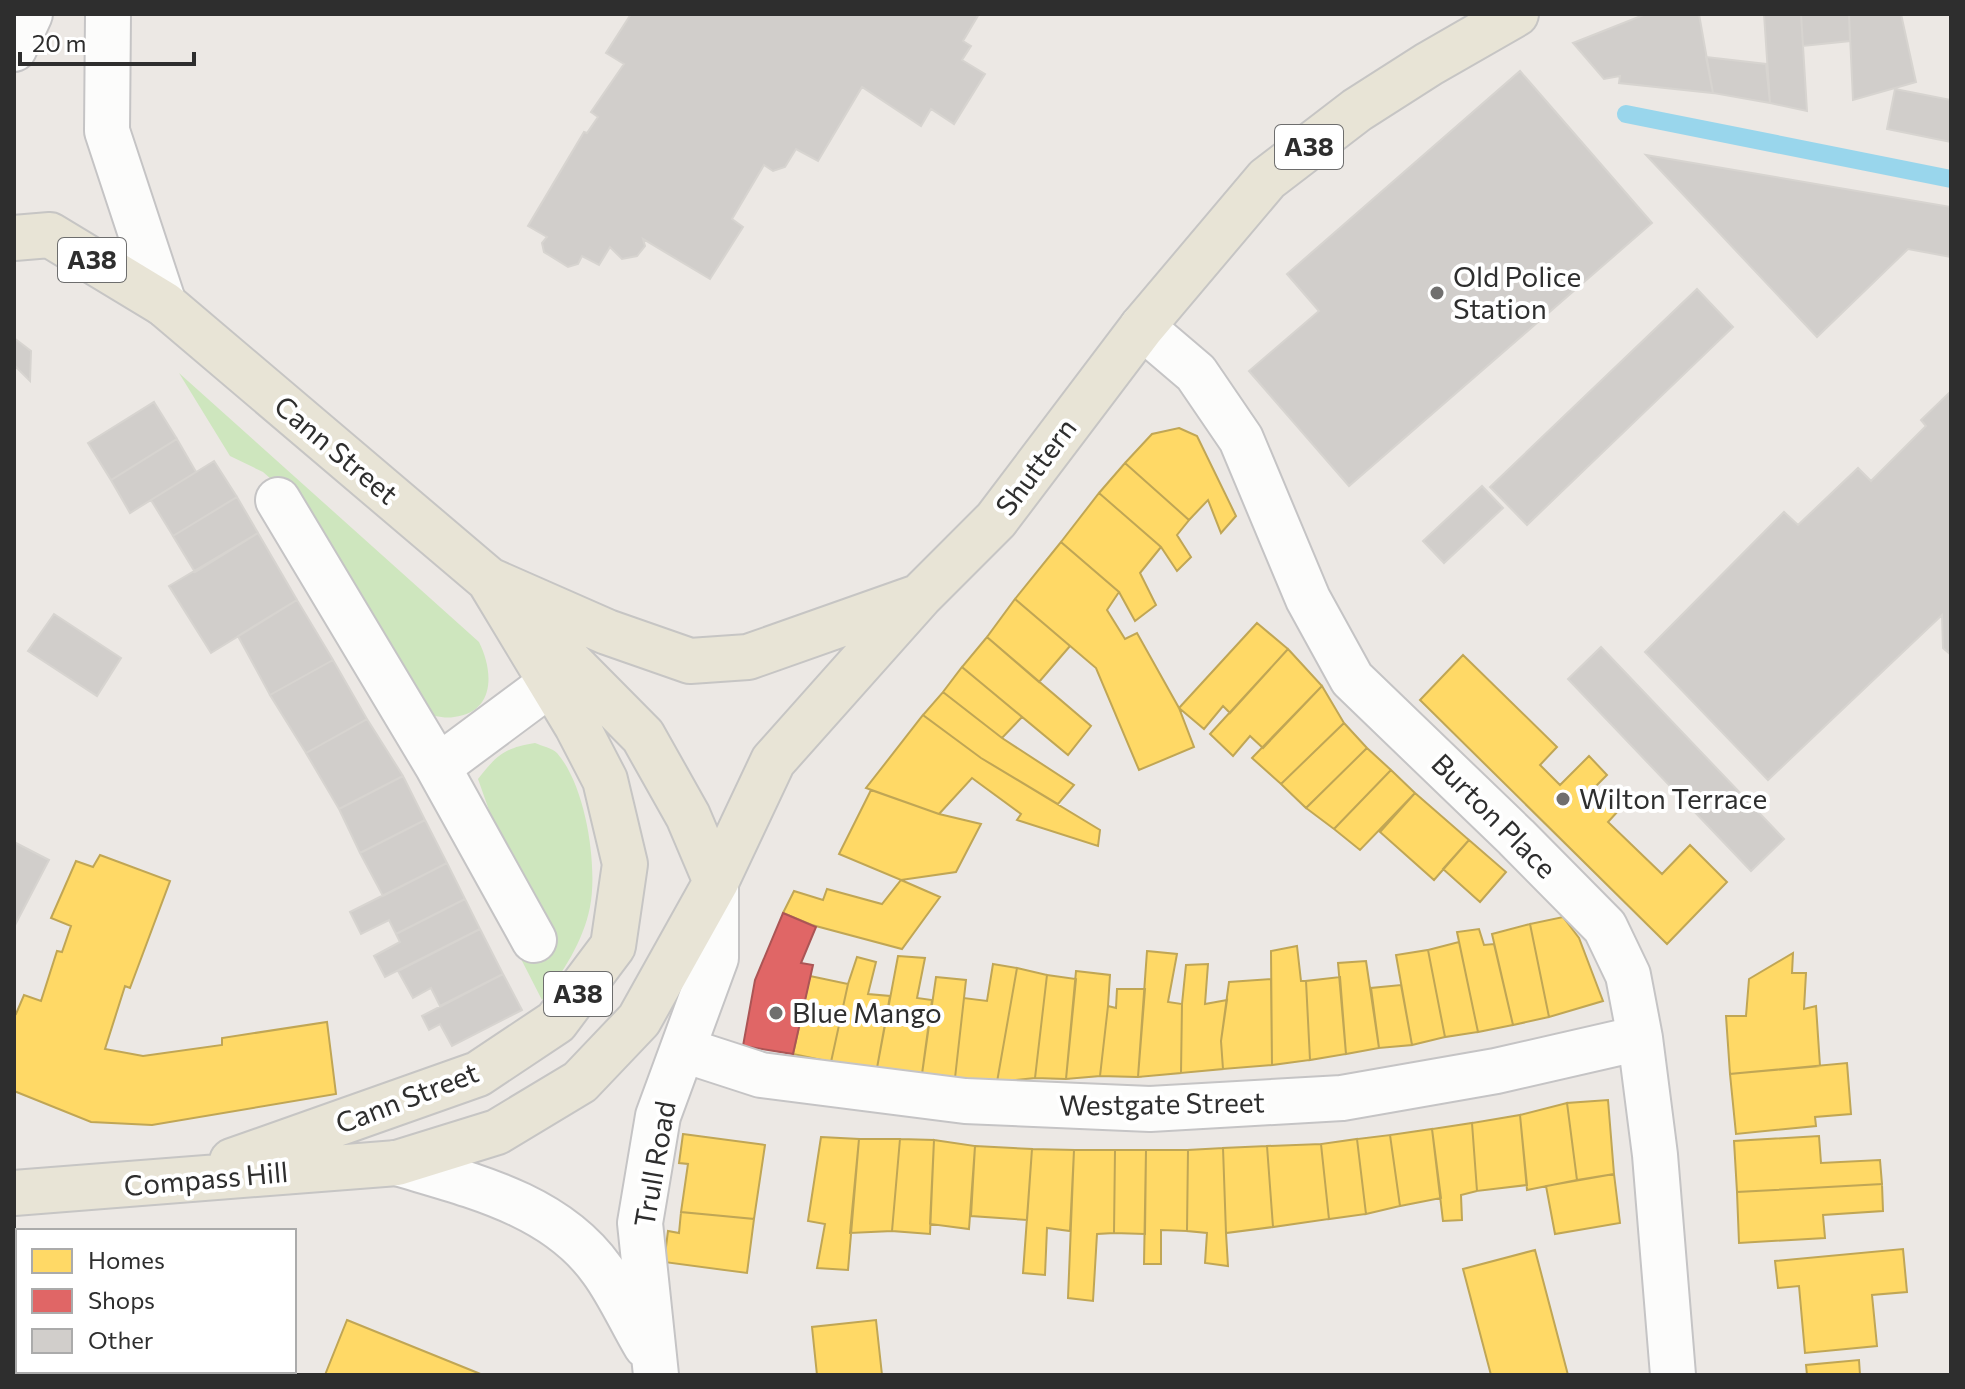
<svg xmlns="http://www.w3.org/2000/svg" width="1965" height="1389" viewBox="0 0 1965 1389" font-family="Commissioner,sans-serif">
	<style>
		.green { fill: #cee6be }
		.homes { fill: #ffd966; stroke: #c0a655; stroke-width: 2 }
		.shops { fill: #e06666; stroke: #ab5555; stroke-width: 2 }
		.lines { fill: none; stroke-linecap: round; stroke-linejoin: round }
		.stream { stroke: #99d6ec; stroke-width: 18 }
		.building { fill: #d1cecb; stroke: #d7d4d0; stroke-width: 2 }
		.minor-casing { stroke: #c5c4c5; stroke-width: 48 }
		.tertiary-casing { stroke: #c5c4c5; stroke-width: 48 }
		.primary-casing { stroke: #c6c5c4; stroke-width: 48 }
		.minor { stroke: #fcfcfb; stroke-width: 44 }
		.tertiary { stroke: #fcfcfb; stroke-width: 44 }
		.primary { stroke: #e8e4d6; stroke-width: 44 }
		.poi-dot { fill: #706f6e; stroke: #fff; stroke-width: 3 }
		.labels { text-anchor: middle; stroke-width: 8; stroke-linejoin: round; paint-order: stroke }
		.shield { fill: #fff; stroke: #6d6d6d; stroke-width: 2 }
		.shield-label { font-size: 26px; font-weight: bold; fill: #2e2e2e }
		.poi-label { font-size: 28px; fill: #2e2e2e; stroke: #fff; text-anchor: start }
		.street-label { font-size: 28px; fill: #2e2e2e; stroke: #fff }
	</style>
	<rect width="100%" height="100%" fill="#ece8e4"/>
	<path class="green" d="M 179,373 L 479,642 C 494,672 495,712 454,717 C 444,719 432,715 422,713 L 302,506 L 263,472 L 230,456 Z
		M 535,743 C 542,746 552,748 557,753 C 586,786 598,866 590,907 C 583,942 563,972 542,1000 L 520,957 L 557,934 L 490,813 L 478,779 C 497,755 504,748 535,743 Z"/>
	<path class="homes" d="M 1179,428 L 1197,436 L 1236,516 L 1221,533 L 1208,500 L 1189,520 L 1125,463 L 1152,434 Z
		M 1125,463 L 1189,520 L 1177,535 L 1191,557 L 1177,571 L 1161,547 L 1099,493 Z
		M 1099,493 L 1161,547 L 1140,573 L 1156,605 L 1135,621 L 1119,592 L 1061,542 Z
		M 1061,542 L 1119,592 L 1107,610 L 1125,639 L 1137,633 L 1179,708 L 1194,747 L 1139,770 L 1096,668 L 1015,599 Z
		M 1015,599 L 1070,646 L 1039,682 L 987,637 Z
		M 1257,623 L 1288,649 L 1230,713 L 1223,706 L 1204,729 L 1179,708 Z
		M 987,637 L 1091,726 L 1068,755 L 962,667 Z
		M 1288,649 L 1322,686 L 1263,748 L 1250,736 L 1233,756 L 1210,734 Z
		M 1463,655 L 1557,747 L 1540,765 L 1560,785 L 1589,756 L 1607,775 L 1595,787 L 1619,810 L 1608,822 L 1662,874 L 1690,845 L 1727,882 L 1667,944 L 1420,700 Z
		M 962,667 L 1022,717 L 1002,738 L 943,692 Z
		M 1322,686 L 1344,723 L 1281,784 L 1252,758 Z
		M 943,692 L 1002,738 L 1074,785 L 1058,804 L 981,758 L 923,715 Z
		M 923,715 L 981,758 L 1100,830 L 1098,846 L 1017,820 L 1021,814 L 972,778 L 939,814 L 866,788 Z
		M 1344,723 L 1367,748 L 1306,808 L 1281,784 Z
		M 1367,748 L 1391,770 L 1334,829 L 1306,808 Z
		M 1391,770 L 1415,793 L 1360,850 L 1334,829 Z
		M 871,790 L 939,814 L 981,824 L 956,872 L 901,880 L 839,854 Z
		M 1415,793 L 1469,840 L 1434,880 L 1380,832 Z
		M 1469,840 L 1506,872 L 1480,902 L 1443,869 Z
		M 100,855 L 170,881 L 130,988 L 125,986 L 105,1049 L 143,1056 L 222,1045 L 222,1038 L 327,1022 L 336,1094 L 152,1125 L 91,1122 L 14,1091 L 14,1013 L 16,1014 L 24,995 L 41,1001 L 57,951 L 62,952 L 71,926 L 51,918 L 76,861 L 93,867 Z
		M 901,880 L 940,897 L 902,949 L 812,925 L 783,913 L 794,891 L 823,900 L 827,889 L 882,904 Z
		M 1563,917 L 1579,938 L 1603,1001 L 1549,1017 L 1530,924 Z
		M 1530,924 L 1549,1017 L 1513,1025 L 1492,934 Z
		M 1479,929 L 1484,945 L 1494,944 L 1513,1025 L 1478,1032 L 1457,932 Z
		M 1459,942 L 1478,1032 L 1445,1037 L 1428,950 Z
		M 1297,946 L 1301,981 L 1306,981 L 1310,1060 L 1272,1065 L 1271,951 Z
		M 1428,950 L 1445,1037 L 1412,1045 L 1396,955 Z
		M 1147,951 L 1177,954 L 1168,1002 L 1182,1004 L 1181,1073 L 1138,1077 Z
		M 1793,953 L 1792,973 L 1806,973 L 1804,1009 L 1816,1006 L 1820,1066 L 1730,1074 L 1726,1016 L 1746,1016 L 1749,979 Z
		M 898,956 L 925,958 L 917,998 L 932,1000 L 922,1074 L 877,1068 Z
		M 857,957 L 876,962 L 868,994 L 890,996 L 877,1068 L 831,1062 L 848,984 Z
		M 1366,961 L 1379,1048 L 1346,1054 L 1338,963 Z
		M 993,964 L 1017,968 L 997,1082 L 955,1078 L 964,998 L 987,1001 Z
		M 1208,964 L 1205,1004 L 1227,1000 L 1221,1041 L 1223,1069 L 1181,1073 L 1182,1004 L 1186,965 Z
		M 1017,968 L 1047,975 L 1035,1078 L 997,1082 Z
		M 1076,971 L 1110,975 L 1108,1006 L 1100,1076 L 1066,1079 Z
		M 1047,975 L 1076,979 L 1066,1079 L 1035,1078 Z
		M 810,976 L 848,984 L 831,1062 L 793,1054 Z
		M 936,977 L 966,980 L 955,1078 L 922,1074 Z
		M 1340,977 L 1346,1054 L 1310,1060 L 1306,981 Z
		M 1271,979 L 1272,1065 L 1223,1069 L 1221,1041 L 1229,982 Z
		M 1401,985 L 1412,1045 L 1379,1048 L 1371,988 Z
		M 1117,989 L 1145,989 L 1138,1077 L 1100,1076 L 1108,1006 L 1116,1008 Z
		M 1847,1063 L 1851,1114 L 1815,1117 L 1816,1126 L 1736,1134 L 1730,1074 Z
		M 1608,1100 L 1614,1174 L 1577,1180 L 1567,1103 Z
		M 1567,1103 L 1577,1180 L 1527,1190 L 1520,1115 Z
		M 1520,1115 L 1527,1185 L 1477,1191 L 1472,1123 Z
		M 1472,1123 L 1477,1191 L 1461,1195 L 1462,1220 L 1443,1221 L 1432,1129 Z
		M 1432,1129 L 1441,1198 L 1400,1206 L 1390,1135 Z
		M 683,1134 L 765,1145 L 754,1219 L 681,1212 L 688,1164 L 679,1163 Z
		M 1390,1135 L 1400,1206 L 1366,1214 L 1357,1139 Z
		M 1819,1136 L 1821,1163 L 1880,1160 L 1882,1184 L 1737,1192 L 1734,1141 Z
		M 821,1137 L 859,1139 L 848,1270 L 817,1268 L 825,1224 L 808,1221 Z
		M 859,1139 L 900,1139 L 892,1231 L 850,1233 Z
		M 900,1139 L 934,1140 L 930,1234 L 892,1231 Z
		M 1357,1139 L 1366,1214 L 1329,1219 L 1321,1144 Z
		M 934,1140 L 975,1146 L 969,1229 L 930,1224 Z
		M 1321,1144 L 1329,1219 L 1273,1227 L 1267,1146 Z
		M 975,1146 L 1032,1149 L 1027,1220 L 971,1216 Z
		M 1267,1146 L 1273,1227 L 1226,1233 L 1223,1148 Z
		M 1223,1148 L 1226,1233 L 1228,1266 L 1205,1263 L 1207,1233 L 1187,1231 L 1188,1150 Z
		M 1032,1149 L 1074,1150 L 1070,1231 L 1047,1228 L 1045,1275 L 1023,1273 Z
		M 1074,1150 L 1115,1150 L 1114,1233 L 1097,1234 L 1093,1301 L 1068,1298 Z
		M 1115,1150 L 1146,1150 L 1145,1234 L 1114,1233 Z
		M 1146,1150 L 1188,1150 L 1187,1231 L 1161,1230 L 1161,1264 L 1144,1264 Z
		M 1614,1174 L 1620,1223 L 1555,1234 L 1546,1186 Z
		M 1882,1184 L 1883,1211 L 1823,1215 L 1825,1238 L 1739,1243 L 1737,1192 Z
		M 681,1212 L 754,1219 L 747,1273 L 664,1262 L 668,1231 L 679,1233 Z
		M 1903,1249 L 1907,1292 L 1872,1295 L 1877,1346 L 1805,1353 L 1799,1286 L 1778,1288 L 1775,1261 Z
		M 1535,1250 L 1568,1375 L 1491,1375 L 1463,1269 Z
		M 347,1320 L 483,1375 L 325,1375 Z
		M 876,1320 L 882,1375 L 817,1375 L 812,1327 Z
		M 1859,1360 L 1860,1375 L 1807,1375 L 1806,1365 Z"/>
	<path class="shops" d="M 783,913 L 816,927 L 801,963 L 813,965 L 793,1054 L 743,1046 L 755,980 Z"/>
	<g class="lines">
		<path class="stream" d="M 1626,114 L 1951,179"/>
	</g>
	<path class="building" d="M 631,14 L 979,14 L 963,41 L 971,46 L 962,60 L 985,74 L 954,124 L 931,109 L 921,126 L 862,87 L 818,161 L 796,149 L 785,167 L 773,171 L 764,165 L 732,219 L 743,227 L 710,279 L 643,239 L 645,246 L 637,256 L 622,259 L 610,247 L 599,265 L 582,256 L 578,264 L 568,267 L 544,252 L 542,243 L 547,237 L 528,226 L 584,132 L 587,133 L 598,117 L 591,112 L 624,64 L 606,53 Z
		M 1646,14 L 1699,14 L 1713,93 L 1619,83 L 1620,76 L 1604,79 L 1573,43 Z
		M 1764,14 L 1801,14 L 1807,111 L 1770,103 Z
		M 1801,14 L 1849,14 L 1850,41 L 1803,46 Z
		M 1849,14 L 1901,14 L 1916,82 L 1853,100 Z
		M 1706,57 L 1766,64 L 1770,103 L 1713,93 Z
		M 1520,71 L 1652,223 L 1349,486 L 1249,371 L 1319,311 L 1287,274 Z
		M 1895,89 L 1951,100 L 1951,142 L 1887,129 Z
		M 1646,155 L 1951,207 L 1951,257 L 1908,249 L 1817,337 Z
		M 1697,289 L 1733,327 L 1527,525 L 1490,487 Z
		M 14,338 L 31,351 L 30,381 L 16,367 L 14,371 Z
		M 1951,391 L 1951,655 L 1943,648 L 1942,615 L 1768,780 L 1645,652 L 1784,512 L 1798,525 L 1858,468 L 1871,481 L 1926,426 L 1921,420 Z
		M 154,402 L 177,439 L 111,480 L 88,443 Z
		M 177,439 L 196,472 L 130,513 L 111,480 Z
		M 214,461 L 237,497 L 173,536 L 151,500 Z
		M 1482,486 L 1503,508 L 1444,563 L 1423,541 Z
		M 237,497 L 258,533 L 195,572 L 173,536 Z
		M 258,533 L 297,600 L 211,653 L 169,586 Z
		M 297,600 L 333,660 L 270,695 L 238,636 Z
		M 54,614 L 121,658 L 97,696 L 28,651 Z
		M 1601,647 L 1784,839 L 1751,871 L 1568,679 Z
		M 333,660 L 367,719 L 306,753 L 270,695 Z
		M 367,719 L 403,776 L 339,809 L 306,753 Z
		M 403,776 L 425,820 L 360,853 L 339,809 Z
		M 425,820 L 447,863 L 383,896 L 360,853 Z
		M 14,842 L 49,860 L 14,927 Z
		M 447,863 L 465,899 L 396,934 L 389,920 L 361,934 L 350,912 Z
		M 465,899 L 480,929 L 385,977 L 374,956 L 400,942 L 396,934 Z
		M 480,929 L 503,974 L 440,1006 L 431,988 L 413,998 L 398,971 Z
		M 503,974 L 522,1010 L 452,1046 L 440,1024 L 429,1030 L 422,1016 Z"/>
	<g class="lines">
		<defs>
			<path id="minor" d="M 1142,327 L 1196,373 L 1241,439 L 1308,599 L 1352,679 L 1516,837 L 1605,927 L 1628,975 L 1640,1038 L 1655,1155 L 1673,1375
				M 278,500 L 438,767 L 534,940
				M 438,767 L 551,683
				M 684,1050 L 761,1075 L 965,1101 L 1150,1109 L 1342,1098 L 1496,1071 L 1640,1038"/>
			<path id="tertiary" d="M 108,14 L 107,131 L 164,304
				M 14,49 L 30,14
				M 397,1163 C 470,1185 555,1204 602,1270 C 619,1293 631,1321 646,1346
				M 656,1375 L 640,1223 L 658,1116 L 716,958 L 716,882"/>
			<path id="primary" d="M 14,238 L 50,235 L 164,304 L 489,580 L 577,726 L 605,780 L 625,864 L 613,946 L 556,1022 L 478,1074 L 232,1161
				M 489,580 L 607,632 L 690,661 L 748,657 L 918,597
				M 540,632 L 643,736 L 688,816 L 716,882
				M 14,1193 L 397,1163 L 497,1132 L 580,1082 L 639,1020 L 716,882 L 773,761 L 920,596 L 996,520 L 1142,327 L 1267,179 L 1357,110 L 1429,64 L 1516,14"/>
		</defs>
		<use href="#minor" class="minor-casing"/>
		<use href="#tertiary" class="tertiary-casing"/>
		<use href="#primary" class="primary-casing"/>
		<use href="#minor" class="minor"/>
		<use href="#tertiary" class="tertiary"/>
		<use href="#primary" class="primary"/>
	</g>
	<g class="poi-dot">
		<circle cx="1437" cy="293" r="8"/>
		<circle cx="1563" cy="799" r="8"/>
		<circle cx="776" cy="1013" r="8"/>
	</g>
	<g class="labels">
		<g class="shield">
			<rect x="1275" y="125" width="68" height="44" rx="6"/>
			<rect x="58" y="238" width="68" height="44" rx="6"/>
			<rect x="544" y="972" width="68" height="44" rx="6"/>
		</g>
		<g class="shield-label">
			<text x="1309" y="156">A38</text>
			<text x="92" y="269">A38</text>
			<text x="578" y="1003">A38</text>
		</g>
		<g class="poi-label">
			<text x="1453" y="287">Old Police<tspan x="1453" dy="32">Station</tspan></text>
			<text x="1579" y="809">Wilton Terrace</text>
			<text x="792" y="1023">Blue Mango</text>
		</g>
		<g class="street-label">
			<text transform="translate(336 450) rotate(40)" y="10">Cann Street</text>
			<text transform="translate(1036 467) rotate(-53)" y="10">Shuttern</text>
			<text transform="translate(1494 816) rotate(45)" y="10">Burton Place</text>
			<text transform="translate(407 1098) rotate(-21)" y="10">Cann Street</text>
			<text transform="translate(1162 1104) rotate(-1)" y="10">Westgate Street</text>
			<text transform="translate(655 1164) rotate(-80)" y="10">Trull Road</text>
			<text transform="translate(206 1179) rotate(-5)" y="10">Compass Hill</text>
		</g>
	</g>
	<rect width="1965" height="1389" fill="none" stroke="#2e2e2e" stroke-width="32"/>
	<rect x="16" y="1229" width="280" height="144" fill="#ffffff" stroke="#ababab" stroke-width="2"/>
	<rect x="32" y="1249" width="40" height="24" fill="#ffd966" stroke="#ababab" stroke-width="2"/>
	<text x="88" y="1269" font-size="24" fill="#2e2e2e">Homes</text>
	<rect x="32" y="1289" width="40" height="24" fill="#e06666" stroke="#ababab" stroke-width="2"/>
	<text x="88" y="1309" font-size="24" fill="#2e2e2e">Shops</text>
	<rect x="32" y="1329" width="40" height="24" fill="#d1cecb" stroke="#ababab" stroke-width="2"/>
	<text x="88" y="1349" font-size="24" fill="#2e2e2e">Other</text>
	<path d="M20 52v12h174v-12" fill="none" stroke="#2e2e2e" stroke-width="4"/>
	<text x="32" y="52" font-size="24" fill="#2e2e2e" stroke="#ffffff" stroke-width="6" paint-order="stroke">20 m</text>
</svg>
